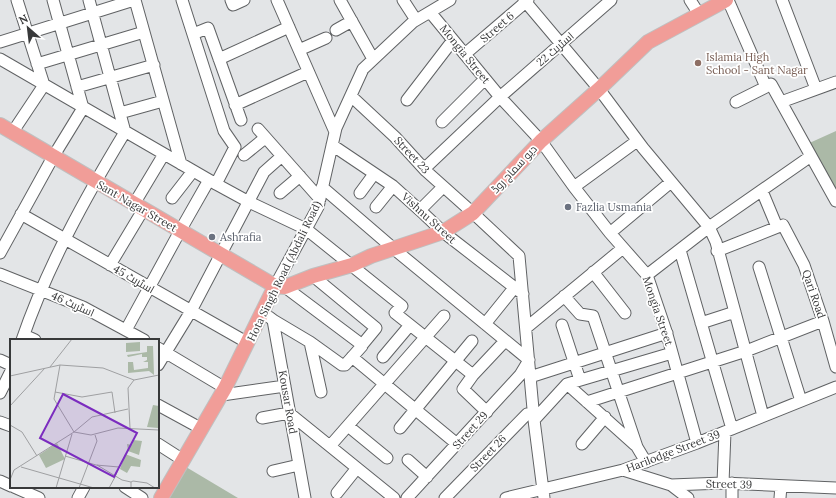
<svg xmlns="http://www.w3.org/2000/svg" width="836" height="498" viewBox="0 0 836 498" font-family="Lora,Cairo,serif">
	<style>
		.green { fill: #abb9a7 }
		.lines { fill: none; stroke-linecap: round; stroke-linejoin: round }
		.minor-casing { stroke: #606264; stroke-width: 13 }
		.major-casing { stroke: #bfc0c0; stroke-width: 16 }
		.minor { stroke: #fff; stroke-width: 11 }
		.major { stroke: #f19d98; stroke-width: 14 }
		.education-dot { fill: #8d6e63; stroke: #fff; stroke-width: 1.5 }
		.worship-dot { fill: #6b7280; stroke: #fff; stroke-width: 1.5 }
		.labels { text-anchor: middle; stroke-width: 3.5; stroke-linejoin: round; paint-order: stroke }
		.street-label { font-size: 11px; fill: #38393a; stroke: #fff }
		.education-label { font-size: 11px; fill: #785e54; stroke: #fff; text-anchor: start }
		.worship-label { font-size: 11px; fill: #5b616d; stroke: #fff; text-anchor: start }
		.inset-road { fill: none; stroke: #9fa0a2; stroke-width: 1 }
		.view { fill: #7b2cbf; fill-opacity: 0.15; stroke: #7b2cbf; stroke-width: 2 }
		.inset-edge { fill: none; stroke: #38393a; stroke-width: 2 }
	</style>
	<rect width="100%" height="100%" fill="#e3e5e7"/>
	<path class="green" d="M 836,131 L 836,201 L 805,145 Z
		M 181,464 L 238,498 L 161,498 Z"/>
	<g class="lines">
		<defs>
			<path id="minor" d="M 135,0 L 181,164
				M 182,0 L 224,131 L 235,147 L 216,184
				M 231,0 L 233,5 L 244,0
				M 277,0 L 335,132
				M 340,0 L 373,59
				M 403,0 L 416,20
				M 524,0 L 599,89 L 643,148 L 709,227 L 716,242 L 763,416
				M 690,0 L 699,14
				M 728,0 L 766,87 L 736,102
				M 782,0 L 816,89
				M 430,12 L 500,97 L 541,141 L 574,187 L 610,233 L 647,275 L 666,331 L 697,443
				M 336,30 L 352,21
				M 193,34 L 208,28 L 241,120
				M 0,42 L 134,0
				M 299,50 L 326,38
				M 465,54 L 528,0
				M 0,59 L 216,184 L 249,202 L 306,229 L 402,306 L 395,313 L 473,375
				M 219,59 L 289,27
				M 37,64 L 144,32
				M 77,87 L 154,65
				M 766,87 L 771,84 L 836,201
				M 351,96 L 395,137 L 426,171 L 473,213 L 519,256 L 534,420 L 544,498
				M 407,100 L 453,40
				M 781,102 L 836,82
				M 235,105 L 308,72
				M 120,113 L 163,101
				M 442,122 L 485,79
				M 258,129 L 320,199
				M 12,133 L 44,85 L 17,0
				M 332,145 L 393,186 L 424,214 L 443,232 L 523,294
				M 244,155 L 265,138
				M 424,169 L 500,97 L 611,0
				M 322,187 L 394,249 L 529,360 L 520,375 L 407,498
				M 574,187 L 637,141
				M 762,191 L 777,227
				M 280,193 L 300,176
				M 360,193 L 374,174
				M 172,198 L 193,171
				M 134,204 L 164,154
				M 376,207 L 393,186
				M 420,210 L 443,187
				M 21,214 L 248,343
				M 610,233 L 671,182
				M 680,250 L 732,429
				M 717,251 L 783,225 L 804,265 L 823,321 L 836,367
				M 0,253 L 53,157 L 83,108 L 53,0
				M 110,265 L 143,210
				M 759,267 L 801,401
				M 593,272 L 625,313
				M 0,274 L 83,307 L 144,340
				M 647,275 L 709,227 L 811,156
				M 313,276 L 376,328 L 362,345
				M 275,286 L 318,207 L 336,128 L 363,69 L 413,22 L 450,0
				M 564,296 L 580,314 L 593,316 L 637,447 L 646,462
				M 269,317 L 273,320 L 305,498
				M 273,320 L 310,342 L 342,365 L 345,365 L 362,346 L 361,344 L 285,287
				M 701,323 L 735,312
				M 485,324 L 514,288
				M 562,325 L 580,380
				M 526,328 L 623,248
				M 126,330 L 180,231 L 209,180
				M 24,335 L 35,340
				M 22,340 C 47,267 85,198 125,132 L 89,0
				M 310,342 L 321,392
				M 158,348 L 225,388
				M 352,357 L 457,444
				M 383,357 L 410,325
				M 0,360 L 11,365
				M 158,365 L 191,311 L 264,172 L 282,156
				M 530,377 L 667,333
				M 567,384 L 635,445
				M 0,393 L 11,371
				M 222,395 L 285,386
				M 587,402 L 746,351 L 823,321
				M 158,405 L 202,429
				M 487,412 L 463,389 L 473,375 L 505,341
				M 262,418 L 289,413 L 394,498
				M 534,420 L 567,384 L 672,353
				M 0,422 L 11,426
				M 348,426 L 387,458
				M 400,428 L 472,341
				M 158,444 L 183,460
				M 582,444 L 605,417
				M 330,446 L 444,316
				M 408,460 L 427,477
				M 623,470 L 671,485 L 723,483 L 836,488
				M 273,471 L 299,465
				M 0,481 L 11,486
				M 723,483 L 725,432
				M 671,485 L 688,498
				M 14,487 L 39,498
				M 125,487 L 142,498
				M 337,493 L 357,468
				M 78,498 L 84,487
				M 445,498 L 527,414 L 534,413
				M 506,498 L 623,470 L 697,443 L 836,387
				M 732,498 L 732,483
				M 780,498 L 781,486"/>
			<path id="major" d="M 0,125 L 275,286 L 285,287 L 313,276 L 352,265 L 371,256 L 443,232 L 473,213 L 541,141 L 599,89 L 648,42 L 726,0
				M 161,498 L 225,388 L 275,286"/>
		</defs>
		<use href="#minor" class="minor-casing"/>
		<use href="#major" class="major-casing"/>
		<use href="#minor" class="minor"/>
		<use href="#major" class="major"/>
	</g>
	<circle class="education-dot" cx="698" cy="63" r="4"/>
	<g class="worship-dot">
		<circle cx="568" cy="207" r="4"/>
		<circle cx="212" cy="237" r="4"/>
	</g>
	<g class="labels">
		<g class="street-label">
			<text transform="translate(497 27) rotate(-41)" y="4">Street 6</text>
			<text transform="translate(555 49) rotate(-41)" y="4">اسٹریٹ 22</text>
			<text transform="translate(465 54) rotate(51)" y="4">Mongia Street</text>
			<text transform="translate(412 155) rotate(47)" y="4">Street 23</text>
			<text transform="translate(514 169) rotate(-47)" y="4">دیو سماج روڈ</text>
			<text transform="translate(137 206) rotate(30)" y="4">Sant Nagar Street</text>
			<text transform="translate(429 218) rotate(42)" y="4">Vishnu Street</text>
			<text transform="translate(284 271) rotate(-64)" y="4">Hota Singh Road (Abdali Road)</text>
			<text transform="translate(134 279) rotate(30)" y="4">اسٹریٹ 45</text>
			<text transform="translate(814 294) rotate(71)" y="4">Qari Road</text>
			<text transform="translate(73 304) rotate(24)" y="4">اسٹریٹ 46</text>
			<text transform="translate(658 311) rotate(71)" y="4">Mongia Street</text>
			<text transform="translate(288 402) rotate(80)" y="4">Kousar Road</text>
			<text transform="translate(470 430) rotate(-48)" y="4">Street 29</text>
			<text transform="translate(673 451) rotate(-21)" y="4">Harilodge Street 39</text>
			<text transform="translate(488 453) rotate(-46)" y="4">Street 26</text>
			<text transform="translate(729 484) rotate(1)" y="4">Street 39</text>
		</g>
		<g class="education-label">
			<text x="706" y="61">Islamia High<tspan x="706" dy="13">School - Sant Nagar</tspan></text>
		</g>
		<g class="worship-label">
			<text x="576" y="211">Fazlia Usmania</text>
			<text x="220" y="241">Ashrafia</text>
		</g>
	</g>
	<g transform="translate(10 339)">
		<rect width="149" height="149" fill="#e3e5e7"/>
		<path d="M 130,3 L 130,12 L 116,13 L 116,4 ZM 137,7 L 143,7 L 144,36 L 139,32 L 118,34 L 118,23 L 123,23 L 124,31 L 138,29 L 138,23 L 133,23 L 137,21 L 137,18 L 132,18 L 132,15 L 118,18 L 117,16 L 137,13 ZM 143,66 L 149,67 L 148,89 L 137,88 ZM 123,101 L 132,102 L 129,116 L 118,112 L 117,105 L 122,106 ZM 47,104 L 55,120 L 36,129 L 29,116 ZM 115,115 L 131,121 L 130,128 L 121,127 L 117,134 L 110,130 Z" fill="#abb9a7"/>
		<path class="inset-road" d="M 50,26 L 44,60 L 64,93M 40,28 L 62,0M 0,37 L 50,26 L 93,29 L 124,41 L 149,36M 45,53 L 72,58 L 102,53 L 105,74M 0,67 L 35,29M 0,86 L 12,93 L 27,117M 120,89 L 118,49 L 124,41M 64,93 L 82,78 L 118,70M 64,93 L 81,96 L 108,89 L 149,91M 55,117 L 86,126 L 109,128 L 105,138M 87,126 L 112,141 L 121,143M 11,128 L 84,149M 0,141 L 4,131 L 64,93M 46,149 L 62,95M 69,149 L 87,102 L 85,96M 99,149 L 105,138M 121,149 L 121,143 L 123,142 L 137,144 L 145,149"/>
		<path class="view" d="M 53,55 L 127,94 L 104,138 L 30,99 Z"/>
		<rect width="149" height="149" class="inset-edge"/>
	</g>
	<g transform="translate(28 28) rotate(332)" stroke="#ffffff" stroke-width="3" paint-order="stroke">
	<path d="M0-3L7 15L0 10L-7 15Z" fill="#38393a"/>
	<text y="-6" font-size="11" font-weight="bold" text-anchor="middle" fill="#38393a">N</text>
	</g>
</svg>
